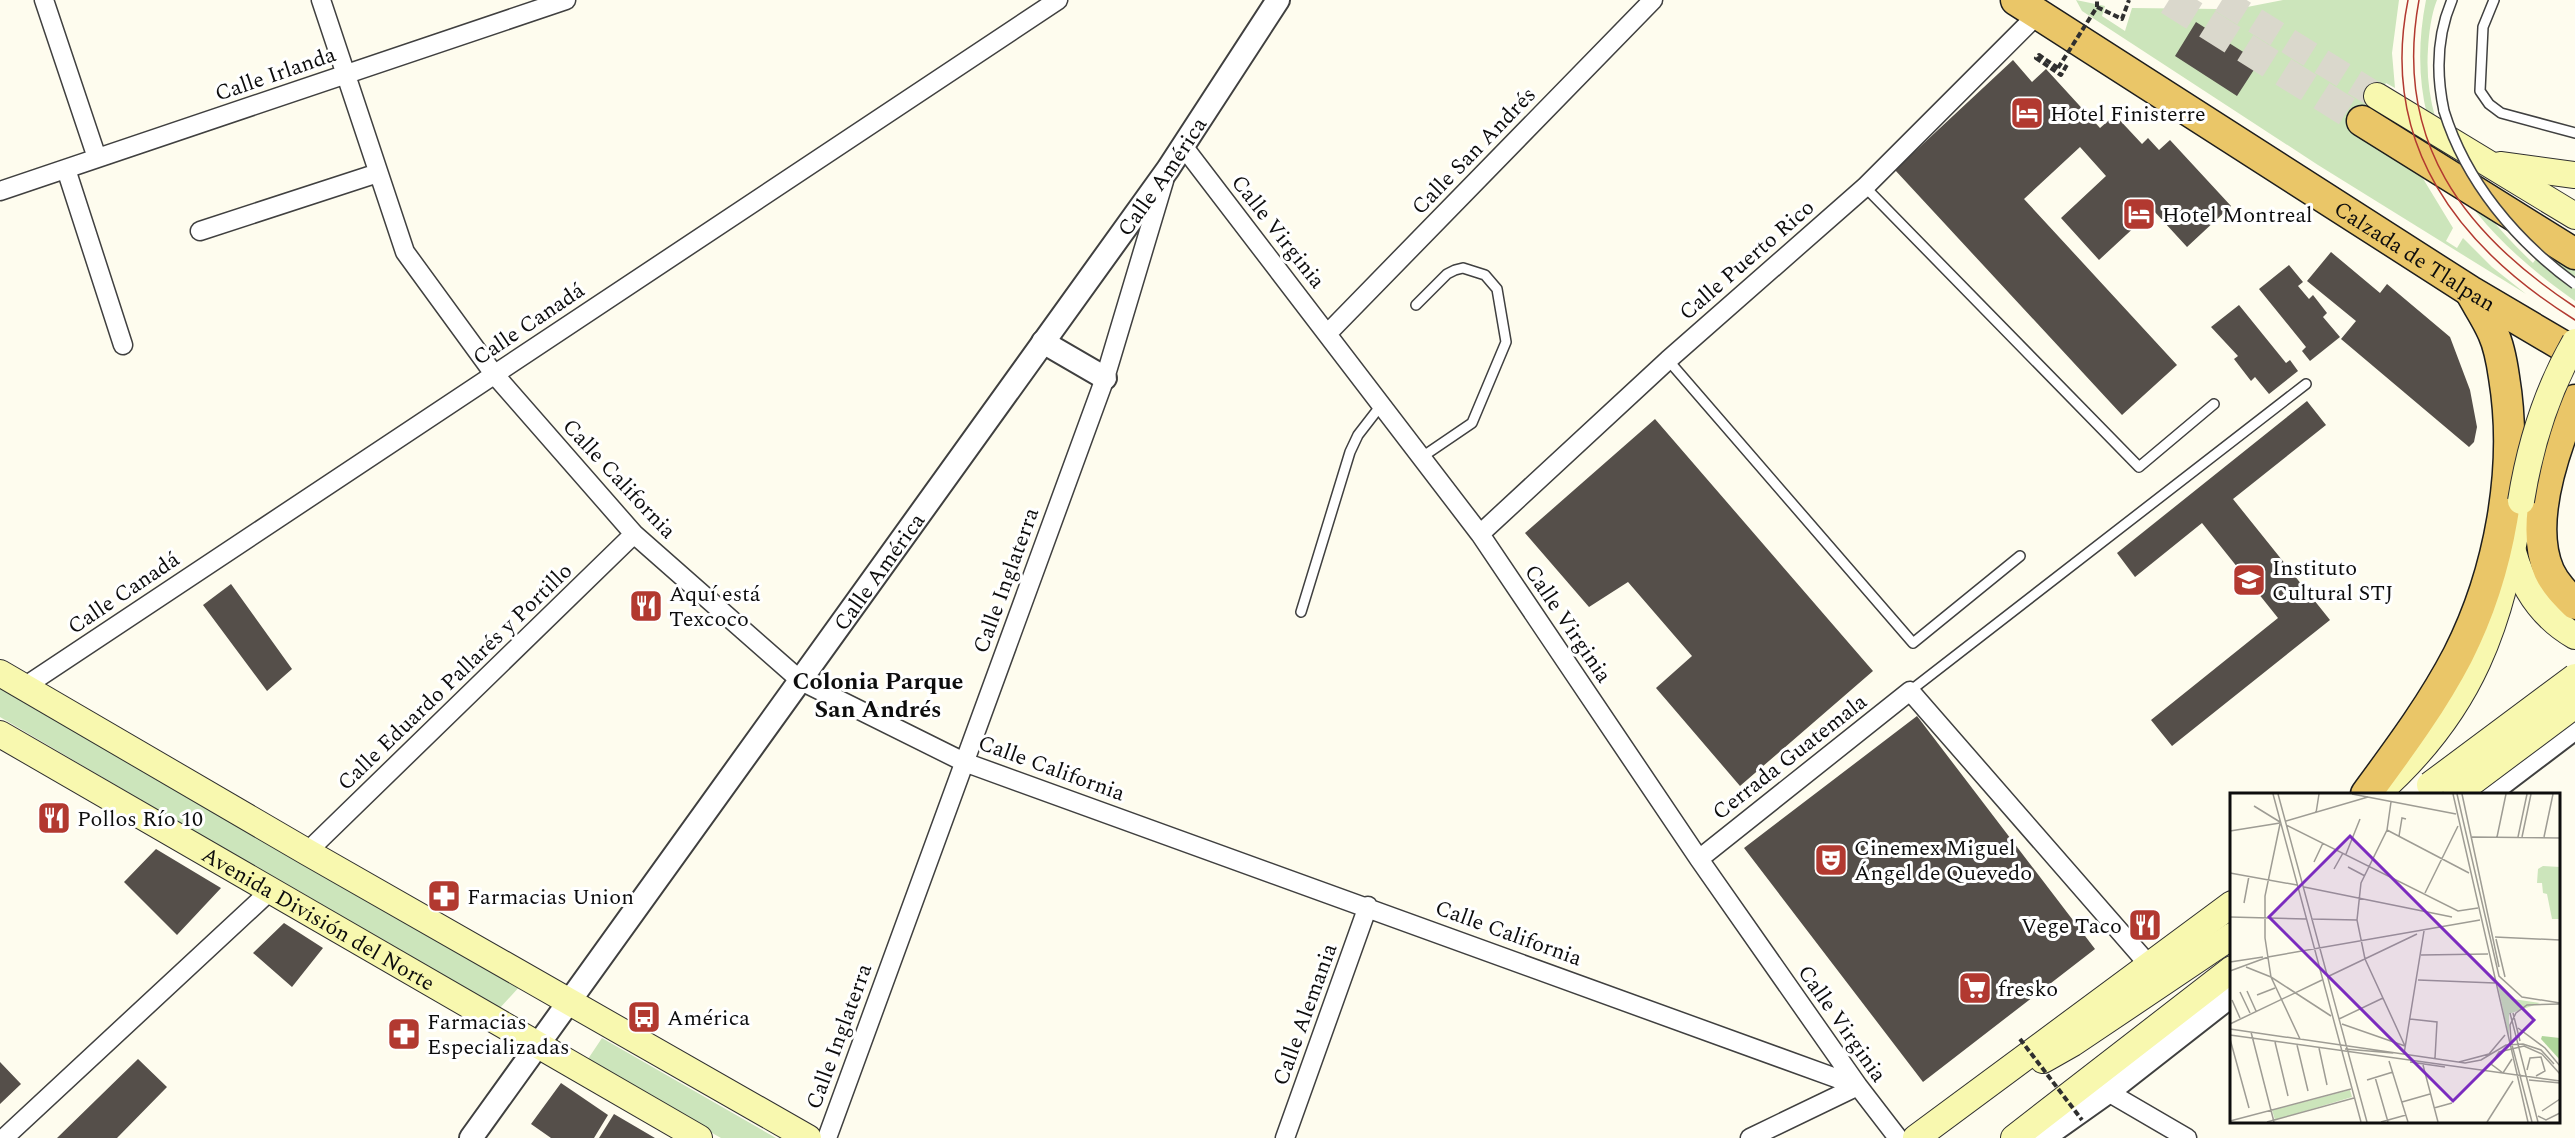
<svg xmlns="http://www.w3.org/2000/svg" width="2575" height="1138" viewBox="0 0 2575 1138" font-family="Spectral,serif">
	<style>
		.green { fill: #cce5bb }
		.building { fill: #554f4a }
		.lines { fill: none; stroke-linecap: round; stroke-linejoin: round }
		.secondary-tunnel { stroke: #dad8cc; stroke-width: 26; stroke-dasharray: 26 13; stroke-linecap: butt }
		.trunk-tunnel { stroke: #dad8cc; stroke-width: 30; stroke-dasharray: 30 15; stroke-linecap: butt }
		.service-casing { stroke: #404040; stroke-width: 12 }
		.minor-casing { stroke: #404040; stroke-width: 21 }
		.tertiary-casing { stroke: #404040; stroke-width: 26 }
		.secondary-casing { stroke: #2f2f2f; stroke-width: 28 }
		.trunk-casing { stroke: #1e1e1e; stroke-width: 33 }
		.path { stroke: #2f2f2f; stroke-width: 4; stroke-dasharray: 6 3; stroke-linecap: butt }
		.service { stroke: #fff; stroke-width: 9 }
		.minor { stroke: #fff; stroke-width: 18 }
		.tertiary { stroke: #fff; stroke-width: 22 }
		.secondary { stroke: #f8f8af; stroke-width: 26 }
		.trunk { stroke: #eac668; stroke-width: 30 }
		.tram { stroke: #b23930; stroke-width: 1.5 }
		.service-bridge-casing { stroke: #404040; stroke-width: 12; stroke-linecap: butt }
		.secondary-bridge-casing { stroke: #2f2f2f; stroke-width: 28; stroke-linecap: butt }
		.path-bridge { stroke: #2f2f2f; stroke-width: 4; stroke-dasharray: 6 3; stroke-linecap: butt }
		.service-bridge { stroke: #fff; stroke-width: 9 }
		.secondary-bridge { stroke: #f8f8af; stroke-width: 26 }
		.labels { text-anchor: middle; stroke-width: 6; stroke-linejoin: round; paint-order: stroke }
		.street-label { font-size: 22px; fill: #0d0d0d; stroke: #fff }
		.poi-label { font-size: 22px; fill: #0d0d0d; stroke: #fff; text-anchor: start }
		.neighbourhood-label { font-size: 24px; font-weight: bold; fill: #0d0d0d; stroke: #fff }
		.inset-road { fill: none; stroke: #9e9c94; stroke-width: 1.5 }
		.view { fill: #7b2cbf; fill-opacity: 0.15; stroke: #7b2cbf; stroke-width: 3 }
		.inset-edge { fill: none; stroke: #0d0d0d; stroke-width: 3 }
	</style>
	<rect width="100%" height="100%" fill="#fefcee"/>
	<path class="green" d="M 2076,0 L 2105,6 L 2102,16 L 2125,31 L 2132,8 L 2219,9 L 2242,8 L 2283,0 L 2399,0 L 2392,53 L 2395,88 L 2386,83 L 2357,130 L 2416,167 L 2453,228 L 2446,241 L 2457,248 L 2463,238 L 2492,267 L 2526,294 L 2318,165 L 2082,11 Z
		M 2426,0 L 2437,0 C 2431,15 2429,33 2428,49 C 2422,135 2473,206 2533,263 L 2543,249 L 2575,268 L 2575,301 C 2469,227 2399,137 2426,0 Z
		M 0,688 L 521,985 L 498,1010 L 0,717 Z
		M 602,1038 L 776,1138 L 721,1138 L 586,1062 Z"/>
	<path class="building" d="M 2196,22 L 2259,62 L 2237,96 L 2175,56 Z
		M 2013,60 L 2032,82 L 2046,69 L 2100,128 L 2115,115 L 2142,144 L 2148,138 L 2159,150 L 2170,140 L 2231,206 L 2187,247 L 2153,210 L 2099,260 L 2061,218 L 2106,176 L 2080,147 L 2024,199 L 2177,365 L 2122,415 L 1895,170 Z
		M 2331,252 L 2380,293 L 2387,284 L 2450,337 L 2470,390 L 2477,427 L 2474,442 L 2469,447 L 2341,339 L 2356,321 L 2307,281 Z
		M 2289,265 L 2303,282 L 2298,286 L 2309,299 L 2313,295 L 2327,313 L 2323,317 L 2340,337 L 2310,361 L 2302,351 L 2306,347 L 2259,289 Z
		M 2239,305 L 2286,363 L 2290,360 L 2298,371 L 2269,394 L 2255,377 L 2251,381 L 2234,359 L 2238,356 L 2211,327 Z
		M 2307,401 L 2326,425 L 2233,499 L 2330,620 L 2172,746 L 2151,720 L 2278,618 L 2202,523 L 2135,577 L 2117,553 Z
		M 1655,419 L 1873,671 L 1740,786 L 1656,688 L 1692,656 L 1628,582 L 1589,607 L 1525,533 Z
		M 231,584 L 292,669 L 267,691 L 203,605 Z
		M 1917,716 L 2095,949 L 1923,1082 L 1744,848 Z
		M 156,849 L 221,888 L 177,935 L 124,882 Z
		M 284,923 L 323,948 L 292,987 L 253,953 Z
		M 138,1059 L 167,1087 L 117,1138 L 57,1138 Z
		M 0,1062 L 21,1084 L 0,1104 Z
		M 561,1083 L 608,1115 L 594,1138 L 551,1138 L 531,1124 Z
		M 614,1114 L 655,1138 L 599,1138 Z"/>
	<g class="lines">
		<path class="secondary-tunnel" d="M 2222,0 L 2377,96"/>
		<path class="trunk-tunnel" d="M 2169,0 L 2362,121"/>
		<defs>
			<path id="service" d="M 2494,0 L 2483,27 L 2480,91 L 2489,104 L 2501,113 L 2575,133
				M 2444,111 C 2436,74 2437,35 2452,0
				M 1865,187 L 2139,467 L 2214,404
				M 1416,305 L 1447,274 L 1455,270 L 1463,268 L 1485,275 L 1497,289 L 1506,342 L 1472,423 L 1422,457
				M 1668,360 L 1913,643 L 2020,556
				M 1301,612 L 1350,452 L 1358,435 L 1382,404
				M 1910,691 L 2306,384"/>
			<path id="minor" d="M 44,0 L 97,158
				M 321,0 L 405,252 L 494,374 L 634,534 L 801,681 L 964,762 L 1858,1086
				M 1183,146 L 1480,534 L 1699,859 L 1858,1086 L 1898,1138
				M 66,169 L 123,345
				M 0,191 L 566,0
				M 200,231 L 378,173
				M 1328,333 L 1653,0
				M 1480,534 L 1668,360 L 1865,187 L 2038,14
				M 24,687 L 1058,0
				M 307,852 L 634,534
				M 1699,859 L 1910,691 L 2149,965
				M 2108,1092 L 2187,1138
				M 4,1138 L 270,891
				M 827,1138 L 1105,378 L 1164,181
				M 1285,1138 L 1368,906
				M 1750,1138 L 1858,1086"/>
			<g id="tertiary">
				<path d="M 1043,342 L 1105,378"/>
				<path d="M 2488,794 L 2575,728"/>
				<path id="s1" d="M 471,1138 L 1168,169 L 1278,0"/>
				<path d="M 2043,1138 L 2108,1092 L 2232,995"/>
			</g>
			<g id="secondary">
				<path d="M 2377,96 L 2575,216"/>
				<path d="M 2500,165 L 2575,175"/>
				<path d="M 2513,552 C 2523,588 2542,617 2575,636"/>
				<path d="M 0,673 L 307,852 L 808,1138"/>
				<path id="s2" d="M 0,734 L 699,1138"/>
				<path d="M 2377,794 C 2473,709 2501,625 2521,501"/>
				<path d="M 2043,1060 L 2073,1043 L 2232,936"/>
				<path d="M 1916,1138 L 2232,904"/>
				<path d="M 2014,1138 L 2232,969"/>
			</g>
			<g id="trunk">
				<path id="s3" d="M 2016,0 L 2470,291 L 2575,353"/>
				<path d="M 2362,121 L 2575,254"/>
				<path d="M 2575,400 C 2555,447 2528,523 2549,571 C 2555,584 2565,594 2575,604"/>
				<path d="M 2366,794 C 2399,749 2432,705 2458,655 C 2500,572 2519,468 2504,377 C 2502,363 2499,346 2493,333 C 2487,319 2478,306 2471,293"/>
			</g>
		</defs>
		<use href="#service" class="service-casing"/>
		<use href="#minor" class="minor-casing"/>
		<use href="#tertiary" class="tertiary-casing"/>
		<use href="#secondary" class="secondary-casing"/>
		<use href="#trunk" class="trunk-casing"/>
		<path class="path" d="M 2097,7 L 2122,19 L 2129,0
			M 2058,68 L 2039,55 L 2036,58 L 2061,75 L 2068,63"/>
		<use href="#service" class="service"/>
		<use href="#minor" class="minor"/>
		<use href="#tertiary" class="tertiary"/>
		<use href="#secondary" class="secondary"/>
		<use href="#trunk" class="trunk"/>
		<path class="tram" d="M 2408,0 C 2379,144 2458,247 2575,320
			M 2419,0 C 2393,141 2463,233 2575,307"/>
		<defs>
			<path id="service-bridge" d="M 2444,111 C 2466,182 2516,241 2575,284"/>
			<path id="secondary-bridge" d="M 2521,501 C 2530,445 2546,392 2575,342
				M 2430,785 L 2575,677
				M 2456,794 L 2575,705"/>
		</defs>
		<use href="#service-bridge" class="service-bridge-casing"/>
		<use href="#secondary-bridge" class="secondary-bridge-casing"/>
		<path class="path-bridge" d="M 2058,68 L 2097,7 L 2097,0
			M 2020,1039 L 2082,1120"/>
		<use href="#service-bridge" class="service-bridge"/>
		<use href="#secondary-bridge" class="secondary-bridge"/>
	</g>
	<defs>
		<symbol id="hotel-square" viewBox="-11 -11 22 22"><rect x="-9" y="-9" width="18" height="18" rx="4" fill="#b23930" stroke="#fff"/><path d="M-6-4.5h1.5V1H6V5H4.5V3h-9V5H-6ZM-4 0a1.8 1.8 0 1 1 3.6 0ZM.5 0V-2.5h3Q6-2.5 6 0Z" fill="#fff"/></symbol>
		<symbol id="school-square" viewBox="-11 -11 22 22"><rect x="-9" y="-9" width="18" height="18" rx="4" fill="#b23930" stroke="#fff"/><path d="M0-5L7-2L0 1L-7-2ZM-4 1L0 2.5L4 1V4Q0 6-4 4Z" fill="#fff"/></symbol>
		<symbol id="restaurant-square" viewBox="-11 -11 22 22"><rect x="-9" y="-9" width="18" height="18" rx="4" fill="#b23930" stroke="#fff"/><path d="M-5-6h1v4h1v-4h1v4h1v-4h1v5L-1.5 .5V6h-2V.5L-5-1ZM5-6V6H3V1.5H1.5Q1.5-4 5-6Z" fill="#fff"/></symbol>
		<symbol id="theatre-square" viewBox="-11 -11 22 22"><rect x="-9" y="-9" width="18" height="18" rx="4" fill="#b23930" stroke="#fff"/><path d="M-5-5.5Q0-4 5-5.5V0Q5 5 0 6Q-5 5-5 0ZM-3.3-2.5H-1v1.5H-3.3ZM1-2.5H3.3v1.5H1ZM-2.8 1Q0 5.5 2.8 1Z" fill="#fff"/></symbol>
		<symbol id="pharmacy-square" viewBox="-11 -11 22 22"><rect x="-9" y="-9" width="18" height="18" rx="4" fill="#b23930" stroke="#fff"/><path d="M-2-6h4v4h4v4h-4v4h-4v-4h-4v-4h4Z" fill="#fff"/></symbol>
		<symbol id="supermarket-square" viewBox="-11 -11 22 22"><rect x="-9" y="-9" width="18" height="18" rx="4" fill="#b23930" stroke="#fff"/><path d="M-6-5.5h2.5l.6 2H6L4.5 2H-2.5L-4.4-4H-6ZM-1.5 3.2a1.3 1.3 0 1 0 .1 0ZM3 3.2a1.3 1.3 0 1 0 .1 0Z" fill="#fff"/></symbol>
		<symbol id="bus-square" viewBox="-11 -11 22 22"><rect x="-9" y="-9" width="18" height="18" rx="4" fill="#b23930" stroke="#fff"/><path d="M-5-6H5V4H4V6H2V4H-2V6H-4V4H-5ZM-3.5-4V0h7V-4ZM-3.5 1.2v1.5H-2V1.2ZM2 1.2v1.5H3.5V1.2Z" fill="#fff"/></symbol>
	</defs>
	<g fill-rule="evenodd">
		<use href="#hotel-square" x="2008" y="94" width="38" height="38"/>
		<use href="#hotel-square" x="2120" y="195" width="38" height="38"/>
		<use href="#school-square" x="2230" y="561" width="38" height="38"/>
		<use href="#restaurant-square" x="627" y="587" width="38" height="38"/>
		<use href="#restaurant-square" x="35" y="799" width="38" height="38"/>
		<use href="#theatre-square" x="1812" y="841" width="38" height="38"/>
		<use href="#pharmacy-square" x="425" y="877" width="38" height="38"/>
		<use href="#restaurant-square" x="2126" y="906" width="38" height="38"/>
		<use href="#supermarket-square" x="1956" y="969" width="38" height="38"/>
		<use href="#bus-square" x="625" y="998" width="38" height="38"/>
		<use href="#pharmacy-square" x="385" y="1015" width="38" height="38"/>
	</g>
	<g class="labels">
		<g class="street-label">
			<text transform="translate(275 73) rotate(-19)" y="8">Calle Irlanda</text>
			<text transform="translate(1473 150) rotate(-46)" y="8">Calle San Andrés</text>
			<text dy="8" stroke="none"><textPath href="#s1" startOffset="1184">Calle América</textPath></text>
			<text transform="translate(1279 231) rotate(52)" y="8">Calle Virginia</text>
			<text dy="8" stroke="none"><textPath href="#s3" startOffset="474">Calzada de Tlalpan</textPath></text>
			<text transform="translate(1746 259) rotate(-41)" y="8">Calle Puerto Rico</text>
			<text transform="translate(528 323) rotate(-34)" y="8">Calle Canadá</text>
			<text transform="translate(620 478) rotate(47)" y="8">Calle California</text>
			<text dy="8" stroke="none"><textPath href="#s1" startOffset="698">Calle América</textPath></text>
			<text transform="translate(1005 580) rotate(-70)" y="8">Calle Inglaterra</text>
			<text transform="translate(123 592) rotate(-34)" y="8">Calle Canadá</text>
			<text transform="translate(1569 623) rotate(56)" y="8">Calle Virginia</text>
			<text transform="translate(454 676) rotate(-44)" y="8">Calle Eduardo Pallarés y Portillo</text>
			<text transform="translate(1789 756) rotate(-38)" y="8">Cerrada Guatemala</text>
			<text transform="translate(1052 767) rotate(20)" y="8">Calle California</text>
			<text dy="8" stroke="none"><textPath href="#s2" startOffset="368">Avenida División del Norte</textPath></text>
			<text transform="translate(1509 932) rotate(20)" y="8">Calle California</text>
			<text transform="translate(1304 1014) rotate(-70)" y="8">Calle Alemania</text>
			<text transform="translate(1843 1023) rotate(55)" y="8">Calle Virginia</text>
			<text transform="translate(838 1036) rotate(-70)" y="8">Calle Inglaterra</text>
		</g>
		<g class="poi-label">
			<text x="2050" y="121">Hotel Finisterre</text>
			<text x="2162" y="222">Hotel Montreal</text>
			<text x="2272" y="575">Instituto<tspan x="2272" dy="25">Cultural STJ</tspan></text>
			<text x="669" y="601">Aquí está<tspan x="669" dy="25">Texcoco</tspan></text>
			<text x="77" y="826">Pollos Río 10</text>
			<text x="1854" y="855">Cinemex Miguel<tspan x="1854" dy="25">Ángel de Quevedo</tspan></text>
			<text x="467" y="904">Farmacias Union</text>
			<text x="2122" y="933" text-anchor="end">Vege Taco</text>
			<text x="1998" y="996">fresko</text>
			<text x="667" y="1025">América</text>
			<text x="427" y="1029">Farmacias<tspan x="427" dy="25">Especializadas</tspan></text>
		</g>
		<g class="neighbourhood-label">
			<text x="878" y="689">Colonia Parque<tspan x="878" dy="28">San Andrés</tspan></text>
		</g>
	</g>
	<g transform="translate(2230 793)">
		<rect width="330" height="330" fill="#fefcee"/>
		<path d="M 313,73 L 330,74 L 330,126 L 322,126 L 317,101 L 313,100 L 312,90 L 307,90 L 308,76 ZM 268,193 L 283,206 L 310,210 L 279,221 L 279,244 ZM 120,297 L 122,304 L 45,327 L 42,317 Z" fill="#cce5bb"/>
		<path d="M 312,243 L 330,245 L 330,267 L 311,246 Z" fill="#afd59b"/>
		<path class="inset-road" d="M 43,1 L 131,329M 48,1 L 137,329M 122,1 L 226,21M 223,1 L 298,329M 227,1 L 269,183 L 292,204 L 330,210M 232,1 L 269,174M 161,9 L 157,37 L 131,90 L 127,127 L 135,166 L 175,253M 24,13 L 50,29M 86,20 L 89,1M 56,28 L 138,4M 50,31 L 35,103 L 35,145 L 41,184 L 70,246M 56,32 L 228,118 L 248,115M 157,37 L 239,80M 0,38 L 50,30M 169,43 L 172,25 L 176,26M 242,44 L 330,45M 267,44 L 276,1M 288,44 L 297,1M 292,44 L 301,1M 314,44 L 323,1M 116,61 L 130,26M 84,69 L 93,50M 118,74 L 135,83M 104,76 L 113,60M 0,80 L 67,92M 74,94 L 222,124M 195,100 L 228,33M 14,110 L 19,83M 0,124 L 76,126M 81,126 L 127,127M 265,144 L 330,147M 266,146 L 275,184M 191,162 L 258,161M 0,169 L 33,164M 16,174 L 41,184 L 101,223M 0,178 L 38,164 L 250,127M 97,184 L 187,141M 188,187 L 265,190M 17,198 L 26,218M 10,199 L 20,220M 27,202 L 45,195M 2,207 L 10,225M 280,220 L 308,329M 283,220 L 290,248M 109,226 L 153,205M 180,226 L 207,229 L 205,265M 0,231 L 92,187M 112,231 L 175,253M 288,235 L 315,255 L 330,273M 0,236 L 235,270 L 251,267 L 276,252 L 293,251 L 311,257 L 324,271M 21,239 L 44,329M 0,242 L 330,288M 0,246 L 19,315M 45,249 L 58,303M 67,252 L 78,298M 89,255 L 97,292M 115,256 L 163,260M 174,261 L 194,138M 282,266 L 273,280 L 261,271 L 269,259 L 294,253 L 312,261 L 330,281M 159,268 L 178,329M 180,269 L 215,274M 229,269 L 259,261 L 275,242M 193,272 L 208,329M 297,277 L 300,265 L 311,264 L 315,278 L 306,283M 145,284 L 158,329M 137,287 L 163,279M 299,287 L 330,290M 172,309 L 200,301M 204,315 L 222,310M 312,318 L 330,306M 308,323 L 316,327 L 330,320M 0,328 L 121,296M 37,329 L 124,305M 151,329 L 176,322M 257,329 L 283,288M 302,329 L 281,248 L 280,232 L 286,220 L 297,212 L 330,211"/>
		<path class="view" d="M 120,43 L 304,227 L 223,308 L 39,124 Z"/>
		<rect width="330" height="330" class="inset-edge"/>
	</g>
</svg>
